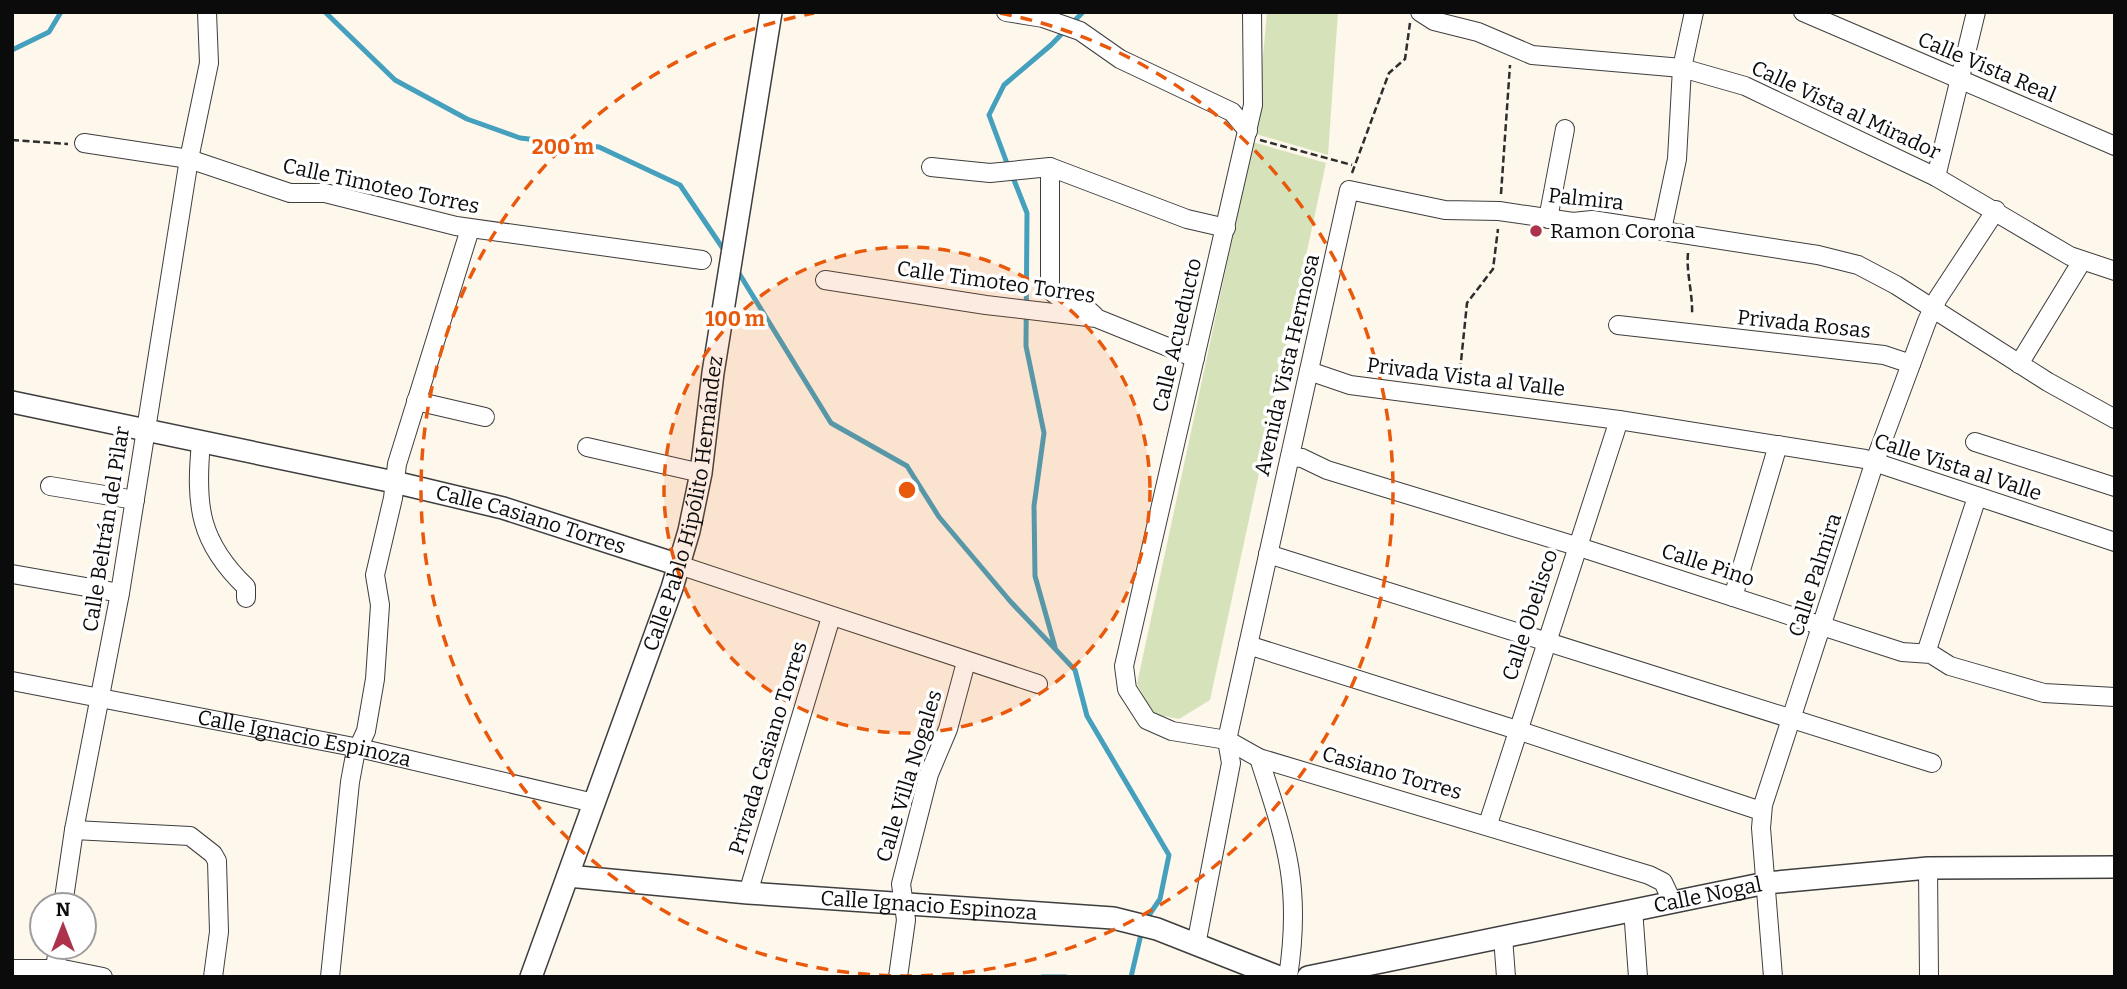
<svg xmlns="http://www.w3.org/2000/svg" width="2127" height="989" viewBox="0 0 2127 989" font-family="Bitter,serif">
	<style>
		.green { fill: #d6e3ba }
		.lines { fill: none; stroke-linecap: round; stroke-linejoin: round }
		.stream { stroke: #45a0be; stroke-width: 5 }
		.minor-casing { stroke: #3e3e3e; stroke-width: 20 }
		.tertiary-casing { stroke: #3e3e3e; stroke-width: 24 }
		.path { stroke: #2d2d2d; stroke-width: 2.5; stroke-dasharray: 7 3.5; stroke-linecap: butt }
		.minor { stroke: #fff; stroke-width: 18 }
		.tertiary { stroke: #fff; stroke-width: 21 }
		.ring { fill: none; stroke: #e8590c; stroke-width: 3.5; stroke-dasharray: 12 9 }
		.poi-dot { fill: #ac334b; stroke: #fff; stroke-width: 2.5 }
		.labels { text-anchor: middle; stroke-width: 7; stroke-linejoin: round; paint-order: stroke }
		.street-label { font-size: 21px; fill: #0b0b0b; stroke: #fff }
		.poi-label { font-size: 21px; fill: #0b0b0b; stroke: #fff; text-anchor: start }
		.centre { fill: #e8590c; stroke: #fff; stroke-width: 3.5 }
		.ring-label { font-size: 21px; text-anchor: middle; font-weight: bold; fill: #e8590c; stroke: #fff; stroke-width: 7; stroke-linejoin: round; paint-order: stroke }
	</style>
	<rect width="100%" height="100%" fill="#fdf7ec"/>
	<path class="green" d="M 1267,12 L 1338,12 L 1328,155 L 1256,134 Z
		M 1253,142 L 1326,163 L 1210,700 L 1179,719 L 1153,714 L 1137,684 Z"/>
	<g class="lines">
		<path class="stream" d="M 325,12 L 395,80 L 467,119 L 520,138 L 599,147 L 680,185 L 726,253
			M 12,50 L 49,32 L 61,12
			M 1008,166 L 989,115 L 1004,85 L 1051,45 L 1083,12
			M 1012,175 L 1027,213 L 1026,346 L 1044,433 L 1034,506 L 1035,576 L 1055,647
			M 737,270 L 831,423 L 907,466 L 939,517 L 1010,601 L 1075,670 L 1087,716 L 1169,855 L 1160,899 L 1145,921
			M 1042,977 L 1066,977
			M 1131,977 L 1142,930"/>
		<defs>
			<g id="minor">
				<path d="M 1006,12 L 1043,18 L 1080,31 L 1120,59 L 1232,112 L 1248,131"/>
				<path d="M 1252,12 L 1253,105 L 1124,666 L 1127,689 L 1147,720 L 1172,731 L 1227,740 L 1259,758 L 1649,875 L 1663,882 L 1672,901"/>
				<path d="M 1420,12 L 1434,21 L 1478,32 L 1532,55 L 1682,68 L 1745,86 L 1936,177 L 2070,256 L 2115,271"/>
				<path d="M 1803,12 L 2115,146"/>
				<path d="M 84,143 L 189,159 L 290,193 L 325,193 L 456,226 L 702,260"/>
				<path d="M 931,167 L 990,173 L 1050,167 L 1187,219 L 1226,228"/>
				<path d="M 1050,167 L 1050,289 C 1059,303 1082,302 1094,315"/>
				<path d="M 1936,177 L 1976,12"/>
				<path d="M 1548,219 L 1565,129"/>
				<path d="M 1662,230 L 1677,159 L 1682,68 L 1694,12"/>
				<path d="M 825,280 L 986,305 L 1096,318 L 1195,358"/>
				<path d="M 1618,325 L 1884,355 L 1911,364"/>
				<path d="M 2019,364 L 2082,261"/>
				<path d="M 1309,371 L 1350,385 L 1619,420 L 1865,459 L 2115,542"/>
				<path d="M 416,401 L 485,417"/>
				<path d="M 1975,442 L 2115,487"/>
				<path d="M 201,443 C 195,505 199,542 246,587 L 246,598"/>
				<path d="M 587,447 L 701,473"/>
				<path d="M 1290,457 L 1302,458 L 1327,470 L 1576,546 L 1902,652 L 1931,654 L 1950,666 L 2044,693 L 2115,697"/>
				<path d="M 50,486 L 135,500"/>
				<path d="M 1268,554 L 1932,763"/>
				<path d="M 679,565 L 1038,684"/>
				<path d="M 12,574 L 120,593"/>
				<path d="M 1733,597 L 1778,445"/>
				<path d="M 1248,645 L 1517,730 L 1761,811"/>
				<path d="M 1926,653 L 1977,497"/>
				<path id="s1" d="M 12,681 L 359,748 L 594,803"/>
				<path d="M 1259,758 C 1286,842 1302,886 1288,977"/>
				<path d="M 1488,824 L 1619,420"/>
				<path d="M 74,830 L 190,836 L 213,854 L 217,861 L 219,932 L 213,977"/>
				<path d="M 1928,868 L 1929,977"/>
				<path d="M 748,893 L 831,617"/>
				<path d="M 63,905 L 74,830 L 120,593 L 189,159 L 209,63 L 207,12"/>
				<path d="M 1633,909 L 1638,977"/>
				<path d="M 1503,937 L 1506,977"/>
				<path d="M 1196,945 L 1231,763 L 1227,740 L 1349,190 L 1445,210 L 1499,211 L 1573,222 L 1592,220 L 1818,255 L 1858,265 L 1896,285 L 2048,382 L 2115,419"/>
				<path d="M 12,969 L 63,969 L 103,977"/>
				<path d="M 54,977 L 58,947"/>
				<path d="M 330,977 L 350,782 L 355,755 L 366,731 L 375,679 L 380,605 L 375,575 L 393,498 L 397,464 L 470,229"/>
				<path d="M 898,977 L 906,920 L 901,884 L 929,774 L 948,729 L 966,662"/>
				<path d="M 1773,977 L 1761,828 L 1763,805 L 1875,461 L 1927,321 L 1938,298 L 1996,210"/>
			</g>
			<g id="tertiary">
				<path id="s2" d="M 12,402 L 394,482 L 503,508 L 679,565"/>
				<path id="s3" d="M 568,876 L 748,893 L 1113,918 L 1157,929 L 1279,977"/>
				<path id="s4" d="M 531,977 L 672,588 L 689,531 L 701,473 L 713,373 L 771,12"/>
				<path id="s5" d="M 1308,977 L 1766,883 L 1928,868 L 2115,867"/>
			</g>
		</defs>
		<use href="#minor" class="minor-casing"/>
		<use href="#tertiary" class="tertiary-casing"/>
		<path class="path" d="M 12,140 L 68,144
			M 1260,140 L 1352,165
			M 1352,173 L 1389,73 L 1405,59 L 1410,23
			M 1501,194 L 1510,65
			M 1688,253 C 1686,273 1693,293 1692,315
			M 1459,381 L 1467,303 L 1493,269 L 1498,229"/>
		<use href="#minor" class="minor"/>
		<use href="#tertiary" class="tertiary"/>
	</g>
	<circle cx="907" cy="490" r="243" fill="#e8590c" fill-opacity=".12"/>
	<g class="ring">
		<circle cx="907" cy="490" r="243"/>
		<path d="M1000 13A486 486 0 1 1 814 13"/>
	</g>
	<circle class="poi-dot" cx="1536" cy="231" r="7"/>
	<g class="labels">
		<g class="street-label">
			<text transform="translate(1987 67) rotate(23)" y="7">Calle Vista Real</text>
			<text transform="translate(1846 110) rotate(25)" y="7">Calle Vista al Mirador</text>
			<text transform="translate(381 186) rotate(12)" y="7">Calle Timoteo Torres</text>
			<text transform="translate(1586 199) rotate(6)" y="7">Palmira</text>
			<text transform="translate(996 282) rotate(8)" y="7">Calle Timoteo Torres</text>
			<text transform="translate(1804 324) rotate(6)" y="7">Privada Rosas</text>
			<text transform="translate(1177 335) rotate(-77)" y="7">Calle Acueducto</text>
			<text transform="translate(1287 365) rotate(-77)" y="7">Avenida Vista Hermosa</text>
			<text transform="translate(1466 377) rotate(7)" y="7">Privada Vista al Valle</text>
			<text transform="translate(1958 467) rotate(18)" y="7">Calle Vista al Valle</text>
			<text dy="7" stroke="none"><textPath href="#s4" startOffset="499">Calle Pablo Hipólito Hernández</textPath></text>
			<text dy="7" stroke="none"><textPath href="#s2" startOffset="532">Calle Casiano Torres</textPath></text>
			<text transform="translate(106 529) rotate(-81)" y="7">Calle Beltrán del Pilar</text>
			<text transform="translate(1708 565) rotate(18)" y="7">Calle Pino</text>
			<text transform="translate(1815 575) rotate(-72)" y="7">Calle Palmira</text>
			<text transform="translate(1530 615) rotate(-72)" y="7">Calle Obelisco</text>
			<text dy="7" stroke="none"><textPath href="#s1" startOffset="298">Calle Ignacio Espinoza</textPath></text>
			<text transform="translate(768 748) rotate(-73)" y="7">Privada Casiano Torres</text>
			<text transform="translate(1392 773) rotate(16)" y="7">Casiano Torres</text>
			<text transform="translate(909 776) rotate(-73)" y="7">Calle Villa Nogales</text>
			<text dy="7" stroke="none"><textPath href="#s5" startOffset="408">Calle Nogal</textPath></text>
			<text dy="7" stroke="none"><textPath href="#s3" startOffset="362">Calle Ignacio Espinoza</textPath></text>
		</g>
		<g class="poi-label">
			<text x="1550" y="238">Ramon Corona</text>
		</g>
	</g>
	<circle cx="907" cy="490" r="10" class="centre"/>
	<g class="ring-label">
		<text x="563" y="154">200 m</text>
		<text x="735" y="326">100 m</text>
	</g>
	<rect width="2127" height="989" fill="none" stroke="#0b0b0b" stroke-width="28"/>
	<g transform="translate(63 926)"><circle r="33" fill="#ffffff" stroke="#9d9d9d" stroke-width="2"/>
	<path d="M0-5L12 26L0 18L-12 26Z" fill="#ac334b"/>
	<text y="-10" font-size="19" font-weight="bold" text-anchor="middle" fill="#0b0b0b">N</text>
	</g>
</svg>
